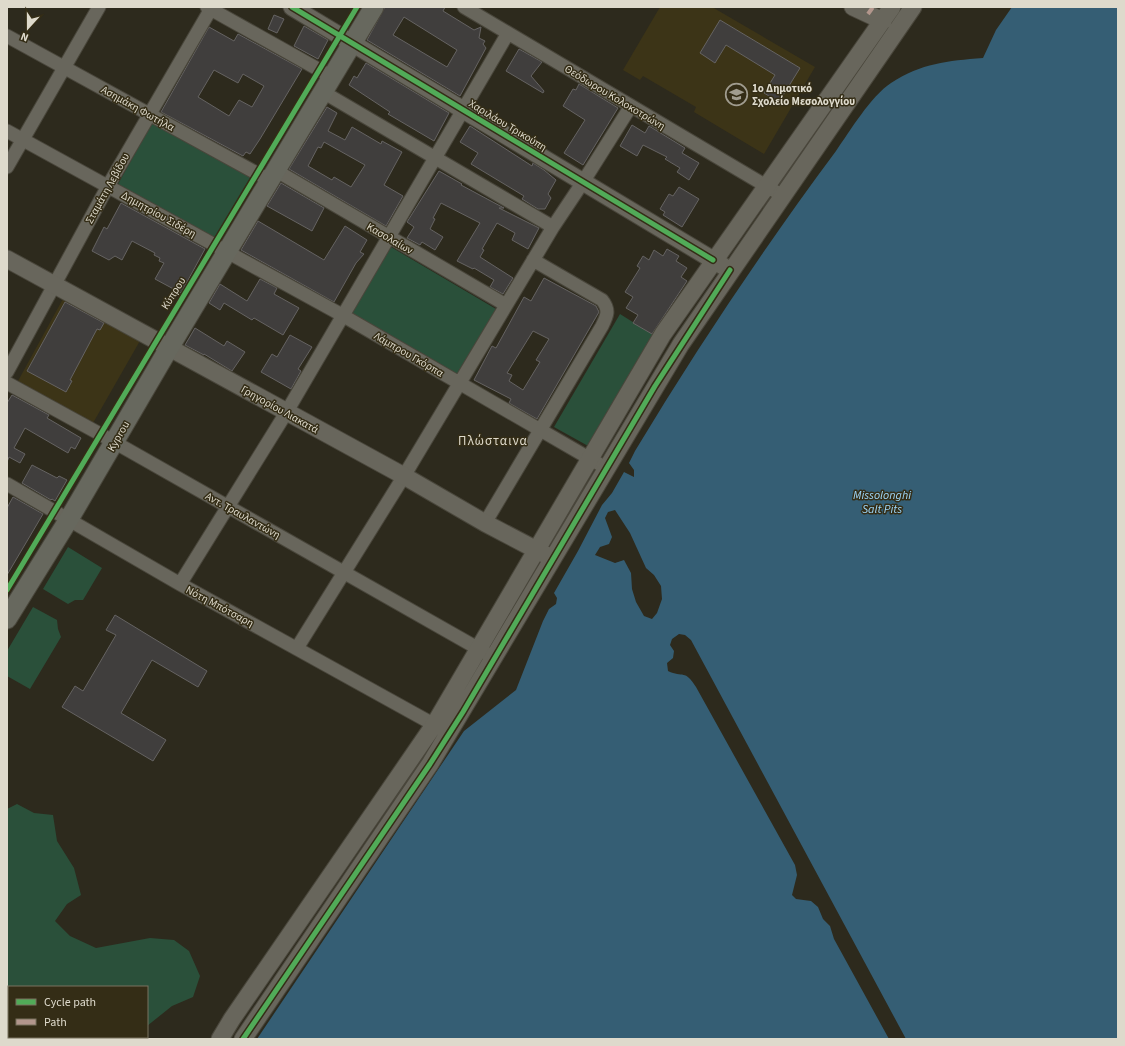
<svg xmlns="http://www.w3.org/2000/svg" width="1125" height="1046" viewBox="0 0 1125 1046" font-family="'Source Sans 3',sans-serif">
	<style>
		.built { fill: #3c3417 }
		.green { fill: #2a503a }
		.water { fill: #355e74; fill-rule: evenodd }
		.building { fill: #403e3d; stroke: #656362; fill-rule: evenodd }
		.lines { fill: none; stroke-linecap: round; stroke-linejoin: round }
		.minor-casing { stroke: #49463b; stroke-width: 15 }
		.tertiary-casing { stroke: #49463b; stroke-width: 19 }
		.secondary-casing { stroke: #49463b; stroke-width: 21 }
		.minor { stroke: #68665c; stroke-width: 13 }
		.tertiary { stroke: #68665c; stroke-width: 17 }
		.secondary { stroke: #67685e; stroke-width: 19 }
		.quiet { stroke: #b2968c; stroke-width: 4; stroke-dasharray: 8 4; stroke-linecap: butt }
		.cycleway-casing { stroke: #342d16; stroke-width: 8 }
		.cycleway { stroke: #51ab58; stroke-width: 5 }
		.labels { text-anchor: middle; stroke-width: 3; stroke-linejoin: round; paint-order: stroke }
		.poi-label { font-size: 11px; font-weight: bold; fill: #dedacc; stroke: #342d16; text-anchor: start }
		.street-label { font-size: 11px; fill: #dedacc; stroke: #342d16 }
		.water-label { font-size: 12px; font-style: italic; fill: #9dd6f9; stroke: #342d16 }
		.quarter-label { font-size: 13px; letter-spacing: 1px; fill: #dedacc; stroke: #342d16 }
	</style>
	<rect width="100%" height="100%" fill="#2d2a1d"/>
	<path class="built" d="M 660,7 L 712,7 L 815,67 L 764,154 L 694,112 L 696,107 L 643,76 L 640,80 L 623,70 Z
		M 64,297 L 141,339 L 93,423 L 18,381 Z"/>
	<path class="green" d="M 153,121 L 252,175 L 214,239 L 117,186 Z
		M 391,247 L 496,309 L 457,374 L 351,313 Z
		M 620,314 L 655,336 L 590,447 L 554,427 Z
		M 68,547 L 102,568 L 83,600 L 75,600 L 68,604 L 43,589 Z
		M 33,607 L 57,620 L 58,629 L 61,637 L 30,689 L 7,676 L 7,651 Z
		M 17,804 L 34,813 L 53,815 L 57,841 L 74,868 L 81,895 L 67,904 L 55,921 L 70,936 L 96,948 L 150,938 L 174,940 L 189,951 L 200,976 L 193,997 L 172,1006 L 147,1026 L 147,987 L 9,987 L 9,1037 L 134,1037 L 132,1039 L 7,1039 L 7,809 Z"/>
	<path class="water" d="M 1012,7 L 1118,7 L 1118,1039 L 906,1039 L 691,640 L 685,635 L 679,634 L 672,639 L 670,645 L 674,651 L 673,658 L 667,663 L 668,671 C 683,678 685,669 696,687 L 795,865 L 797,875 L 792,895 L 796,899 L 811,901 L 818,907 L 823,919 L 830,926 L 834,939 L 889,1039 L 257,1039 L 464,731 L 516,690 L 543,621 L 549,609 L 556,604 L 557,598 L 554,593 L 578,551 L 602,505 L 612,493 L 624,472 L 634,477 L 634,470 L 629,463 L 635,451 C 697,348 764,248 836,151 C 850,131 871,96 891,83 C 922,63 947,61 983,58 L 996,30 ZM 615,510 L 630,533 L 646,568 L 654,575 L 661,586 L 662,599 L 657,613 L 652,619 L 644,616 L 636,602 L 632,589 L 631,573 L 624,560 L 615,563 L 595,555 L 600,547 L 609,544 L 612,537 L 605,518 L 608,512 Z"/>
	<path class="building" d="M 385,7 L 445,7 L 443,11 L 474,30 L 481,27 L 479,38 L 485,41 L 483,44 L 486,48 L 460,96 L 367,40 ZM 404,17 L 457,50 L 447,67 L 393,35 Z
		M 274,15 L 284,19 L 277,33 L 268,29 Z
		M 720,20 L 800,68 L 779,102 L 764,93 L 775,75 L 726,45 L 715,63 L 700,53 Z
		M 304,26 L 328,40 L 318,59 L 294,46 Z
		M 209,27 L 234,41 L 238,34 L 302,69 L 260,139 L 250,154 L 246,152 L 243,156 L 161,112 ZM 214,70 L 238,83 L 243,74 L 264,86 L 252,107 L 239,100 L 229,116 L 198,97 Z
		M 519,49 L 542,62 L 531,76 L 544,91 L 543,93 L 506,71 Z
		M 366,63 L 449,113 L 434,141 L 388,114 L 390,112 L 349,85 L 354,76 L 357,78 Z
		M 579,84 L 618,108 L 583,165 L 564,153 L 585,120 L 563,106 L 573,89 L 576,90 Z
		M 327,107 L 337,113 L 328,131 L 345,140 L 352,127 L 381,144 L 382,141 L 402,152 L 384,185 L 403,196 L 386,226 L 289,169 ZM 324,142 L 365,165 L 351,187 L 334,177 L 332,180 L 308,166 L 318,147 L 321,148 Z
		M 632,125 L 645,133 L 649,126 L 685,148 L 682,153 L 699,163 L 689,180 L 677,172 L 680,168 L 665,159 L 667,157 L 643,145 L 637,156 L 620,146 Z
		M 470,126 L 532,166 L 533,163 L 544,170 L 556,180 L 548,194 L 551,198 L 545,209 L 538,209 L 522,199 L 524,196 L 471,164 L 478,153 L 460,142 Z
		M 439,171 L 462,184 L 461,185 L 504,208 L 499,208 L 539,228 L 528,249 L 512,240 L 515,233 L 497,223 L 482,249 L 484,250 L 480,257 L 513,278 L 503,294 L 490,287 L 494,280 L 474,268 L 473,269 L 457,261 L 480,223 L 441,203 L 433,218 L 435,219 L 430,229 L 443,237 L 435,250 L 422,242 L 420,245 L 407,238 L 414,227 L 407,222 Z
		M 281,183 L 324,208 L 312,231 L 267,206 Z
		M 679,187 L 699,199 L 682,227 L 663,215 L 665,212 L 660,209 L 669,194 L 673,196 Z
		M 121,203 L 205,249 L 181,293 L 155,279 L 164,263 L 159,261 L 160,258 L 154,255 L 155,253 L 132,241 L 122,260 L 115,256 L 109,260 L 92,251 L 104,227 L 107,229 Z
		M 258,221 L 324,260 L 345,226 L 367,240 L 360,252 L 364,254 L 356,263 L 334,302 L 241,250 Z
		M 667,249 L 679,256 L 676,261 L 687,268 L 681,277 L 687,281 L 652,334 L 633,323 L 638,315 L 626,308 L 633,297 L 625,292 L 640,268 L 637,266 L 643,256 L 649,260 L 654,250 L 663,256 Z
		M 544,278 L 596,306 L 599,312 L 537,419 L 509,403 L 511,399 L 474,380 L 492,346 L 496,348 L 524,297 L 531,301 ZM 533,331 L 549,339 L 536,360 L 540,362 L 523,390 L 509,381 L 512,375 L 507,373 Z
		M 260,279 L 277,288 L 274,294 L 299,308 L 283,335 L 254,318 L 252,320 L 224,303 L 220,310 L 209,303 L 220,284 L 247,301 Z
		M 65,302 L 104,323 L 100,330 L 97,329 L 70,380 L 72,381 L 66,392 L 27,371 Z
		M 195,328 L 224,346 L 227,341 L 245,352 L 232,371 L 204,354 L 204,355 L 185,345 Z
		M 290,335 L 312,347 L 298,369 L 301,371 L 291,389 L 261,372 L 272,354 L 277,357 Z
		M 12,395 L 49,415 L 47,418 L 81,438 L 75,449 L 71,447 L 68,453 L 25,428 L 14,448 L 25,454 L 20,463 L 9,457 L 7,462 L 7,403 Z
		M 32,465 L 57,478 L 59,476 L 67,480 L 55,501 L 52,499 L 51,500 L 22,483 Z
		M 13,497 L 43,514 L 7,575 L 7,508 Z
		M 115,615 L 207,671 L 198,687 L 152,660 L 121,713 L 166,740 L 153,761 L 62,707 L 75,686 L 83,691 L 116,635 L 106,630 Z"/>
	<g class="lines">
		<defs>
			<path id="minor" d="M 207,7 L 332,77
				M 464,7 L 783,196
				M 7,36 L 269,180
				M 323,92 L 553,227
				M 7,131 L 342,315 L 606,468
				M 7,167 L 99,7
				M 275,170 L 506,305
				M 7,372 L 108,186 L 212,7
				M 7,383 L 100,434 L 486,653
				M 7,484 L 180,584 L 442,729
				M 485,523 L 602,326 C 607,316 610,310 602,300 L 533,260
				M 180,584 L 286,413 L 508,33
				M 297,648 L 404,476 L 553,227 L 583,182 L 631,106"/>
			<path id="tertiary" d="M 292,7 L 723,266
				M 853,7 L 883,21
				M 7,259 L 404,476 L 485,523 L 546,555
				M 220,1039 L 232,1019 L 434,725 L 663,334 L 892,7
				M 243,1039 L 430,764 L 681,344 L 913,7"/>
			<path id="secondary" d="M 7,619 L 69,519 L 169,348 L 374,7"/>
		</defs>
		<use href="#minor" class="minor-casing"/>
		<use href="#tertiary" class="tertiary-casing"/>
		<use href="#secondary" class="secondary-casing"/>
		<use href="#minor" class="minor"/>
		<use href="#tertiary" class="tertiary"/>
		<use href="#secondary" class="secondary"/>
		<path class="quiet" d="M 868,14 L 873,7"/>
		<defs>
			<path id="cycleway" d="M 292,7 L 713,260
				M 7,590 L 357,7
				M 243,1039 L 430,764 L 463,712 L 655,386 L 730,270"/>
		</defs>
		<use href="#cycleway" class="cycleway-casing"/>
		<use href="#cycleway" class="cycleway"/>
	</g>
	<defs>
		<symbol id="school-ring" viewBox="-11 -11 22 22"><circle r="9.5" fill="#342d16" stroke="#a09c8f" stroke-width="1.5"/><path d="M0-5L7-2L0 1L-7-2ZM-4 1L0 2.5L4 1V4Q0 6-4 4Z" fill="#a09c8f"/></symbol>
	</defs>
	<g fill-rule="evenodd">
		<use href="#school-ring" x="724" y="82" width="25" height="25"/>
	</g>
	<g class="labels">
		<g class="poi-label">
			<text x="752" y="92">1ο Δημοτικό<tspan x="752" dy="13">Σχολείο Μεσολογγίου</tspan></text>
		</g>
		<g class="street-label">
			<text transform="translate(615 97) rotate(31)" y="4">Θεόδωρου Κολοκοτρώνη</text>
			<text transform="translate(138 108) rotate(29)" y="4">Ασημάκη Φωτήλα</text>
			<text transform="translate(508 125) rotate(31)" y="4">Χαριλάου Τρικούπη</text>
			<text transform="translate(107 188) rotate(-61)" y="4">Σταμάτη Λεβίδου</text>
			<text transform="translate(159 214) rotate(29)" y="4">Δημητρίου Σιδέρη</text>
			<text transform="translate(390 238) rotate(30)" y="4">Κασολαίων</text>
			<text transform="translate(173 293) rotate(-58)" y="4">Κύπρου</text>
			<text transform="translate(409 354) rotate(30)" y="4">Λάμπρου Γκόρπα</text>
			<text transform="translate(280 409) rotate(29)" y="4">Γρηγορίου Λιακατά</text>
			<text transform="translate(118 436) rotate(-60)" y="4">Kyprou</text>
			<text transform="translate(243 515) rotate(29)" y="4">Αντ. Τραυλαντώνη</text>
			<text transform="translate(220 606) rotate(28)" y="4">Νότη Μπότσαρη</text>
		</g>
		<g class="water-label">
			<text x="882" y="499">Missolonghi<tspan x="882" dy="14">Salt Pits</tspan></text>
		</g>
		<g class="quarter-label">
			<text x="493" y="445">Πλώσταινα</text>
		</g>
	</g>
	<rect width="1125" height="1046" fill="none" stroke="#dedacc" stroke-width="16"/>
	<rect x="8" y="986" width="140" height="52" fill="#342d16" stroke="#78725f"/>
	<rect x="16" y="999" width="20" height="6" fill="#51ab58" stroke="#78725f"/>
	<text x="44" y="1006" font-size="12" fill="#dedacc">Cycle path</text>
	<rect x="16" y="1019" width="20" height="6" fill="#b2968c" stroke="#78725f"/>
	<text x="44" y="1026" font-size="12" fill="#dedacc">Path</text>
	<g transform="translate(28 28) rotate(201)" stroke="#342d16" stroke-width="3" paint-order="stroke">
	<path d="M0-3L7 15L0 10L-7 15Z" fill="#dedacc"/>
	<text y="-6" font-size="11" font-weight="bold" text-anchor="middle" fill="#dedacc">N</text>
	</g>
</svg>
